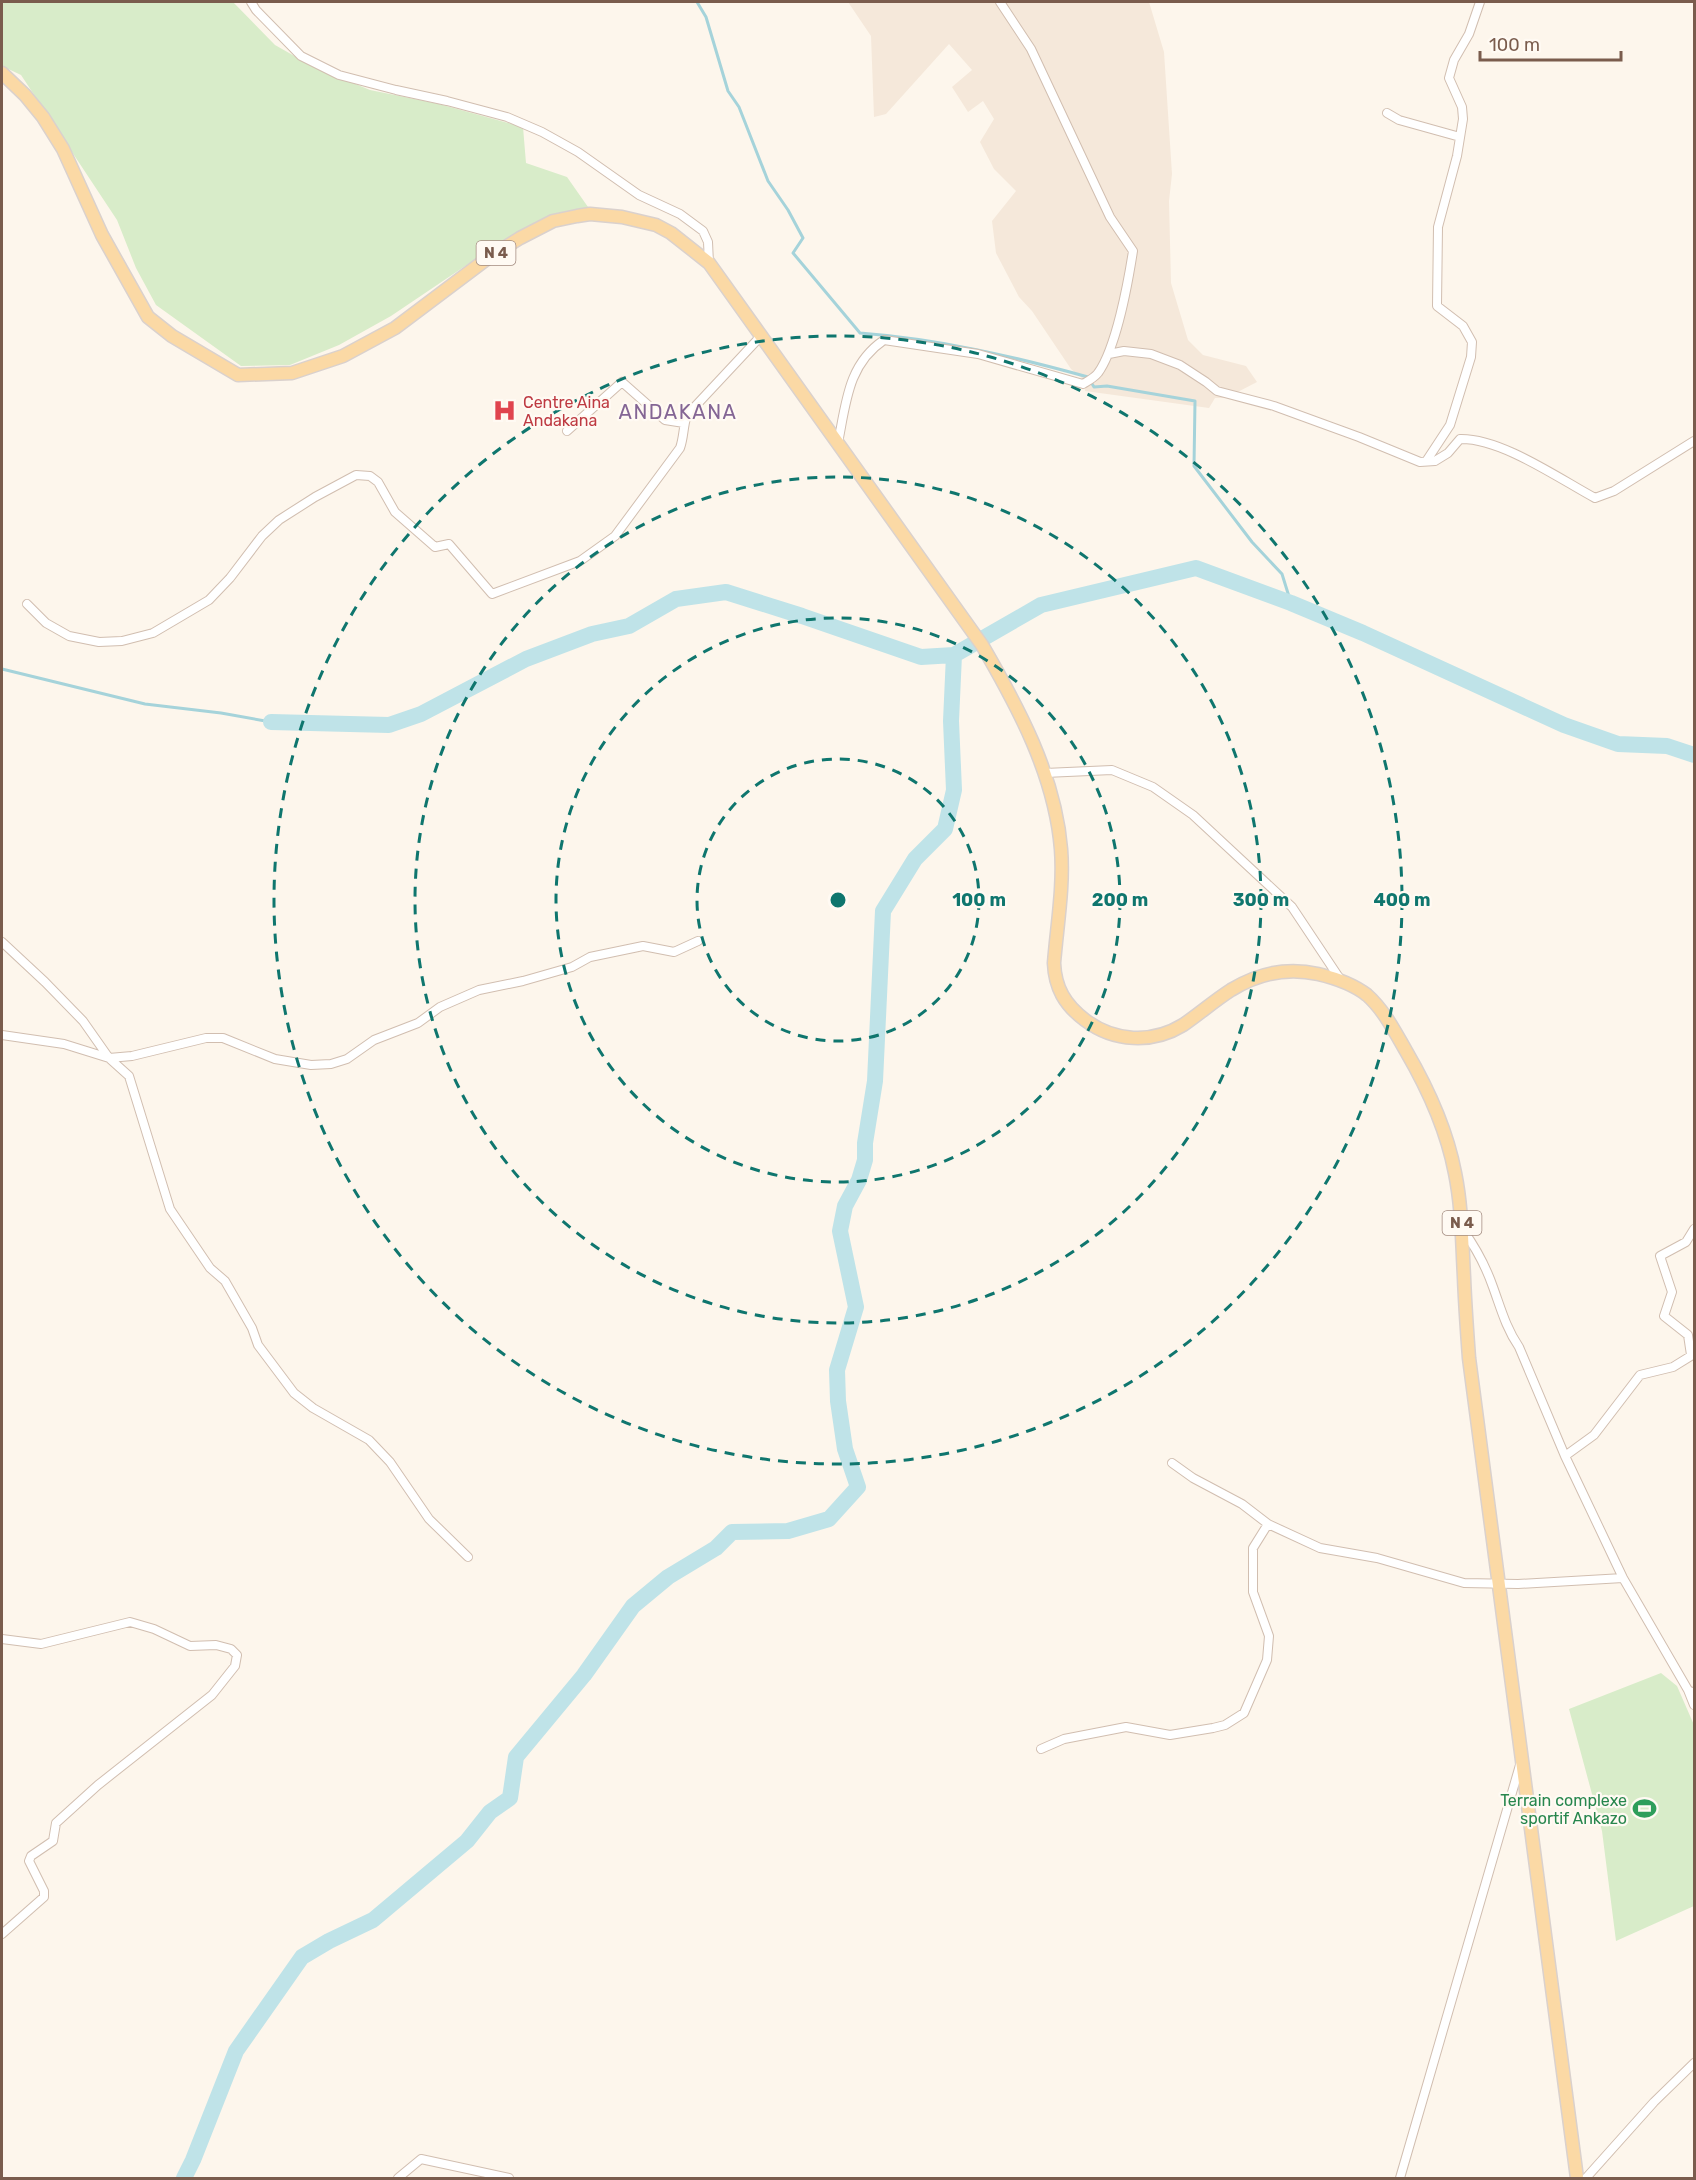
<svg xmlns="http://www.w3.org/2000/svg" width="1696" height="2180" viewBox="0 0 1696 2180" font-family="Rubik,sans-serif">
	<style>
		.residential { fill: #f5e8da }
		.green { fill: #d8ecc9 }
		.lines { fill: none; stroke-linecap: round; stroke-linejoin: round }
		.stream { stroke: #a5d3da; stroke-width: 3 }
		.river { stroke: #bfe3e8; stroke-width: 16 }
		.street-casing { stroke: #d1beb0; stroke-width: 10 }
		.primary-casing { stroke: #dad1cd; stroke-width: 15 }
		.street { stroke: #fff; stroke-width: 8 }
		.primary { stroke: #fbd9a5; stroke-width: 12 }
		.ring { fill: none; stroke: #0f766e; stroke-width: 3; stroke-dasharray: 10 8 }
		.labels { text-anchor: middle; stroke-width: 4.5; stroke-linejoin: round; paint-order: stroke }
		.shield { fill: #fffaf3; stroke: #a28b7f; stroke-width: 1.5 }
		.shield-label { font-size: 15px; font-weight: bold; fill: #7a5c4d }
		.health-label { font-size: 16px; fill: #be3a42; stroke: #fffaf3; text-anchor: start }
		.leisure-label { font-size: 16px; fill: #27864d; stroke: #fffaf3; text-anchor: end }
		.quarter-label { font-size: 20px; letter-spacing: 1.5px; fill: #846695; stroke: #fffaf3 }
		.centre { fill: #0f766e; stroke: #fffaf3; stroke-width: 3 }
		.ring-label { font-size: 18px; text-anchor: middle; font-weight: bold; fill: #0f766e; stroke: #fffaf3; stroke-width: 4.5; stroke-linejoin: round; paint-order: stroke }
	</style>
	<rect width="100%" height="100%" fill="#fdf6ec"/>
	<path class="residential" d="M 848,2 L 1149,2 L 1164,52 L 1172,174 L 1169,201 L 1171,283 L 1188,340 L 1203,355 L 1246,366 L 1257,382 L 1226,398 L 1215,398 L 1209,408 L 1085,391 L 1086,382 L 1071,369 L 1032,311 L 1019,297 L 996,253 L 992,221 L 1016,191 L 994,169 L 980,142 L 994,119 L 983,101 L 968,112 L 952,87 L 972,70 L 949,44 L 886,114 L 874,117 L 871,36 Z"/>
	<path class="green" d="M 2,2 L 233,2 L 275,45 L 312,66 L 370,90 L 439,104 L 523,127 L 526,163 L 567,177 L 588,207 L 552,218 L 486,252 L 391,316 L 339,345 L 290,365 L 241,366 L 156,305 L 136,268 L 117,220 L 21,75 L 2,66 Z
		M 1661,1673 L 1677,1686 L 1694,1725 L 1694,1906 L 1616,1941 L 1602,1831 L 1569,1709 Z"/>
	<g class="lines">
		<path class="stream" d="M 697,2 L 706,17 L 728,91 L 739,107 L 768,181 L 788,210 L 803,238 L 793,253 L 860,333 C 939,339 1012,356 1088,377 L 1094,387 L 1107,386 L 1195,401 L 1194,466 L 1252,542 L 1282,574 L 1291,603
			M 2,669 L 145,704 L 221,713 L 271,722"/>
		<path class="river" d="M 271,722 L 389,725 L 421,714 L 526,659 L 592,634 L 629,626 L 676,599 L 726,592 L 802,616 L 921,657 L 954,655 L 1041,605 L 1196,568 L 1291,603 L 1363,633 L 1564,725 L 1618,744 L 1667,746 L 1694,755
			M 184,2178 L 193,2160 L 236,2051 L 302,1957 L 329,1941 L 373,1920 L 467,1841 L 490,1812 L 510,1798 L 516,1757 L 584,1675 L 633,1606 L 668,1577 L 716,1548 L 732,1532 L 788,1531 L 829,1519 L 858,1487 L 845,1449 L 838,1401 L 837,1370 L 856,1307 L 840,1231 L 845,1206 L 859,1180 L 865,1160 L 865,1143 L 875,1081 L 883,911 L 915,859 L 945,829 L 954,790 L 951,721 L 954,655"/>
		<defs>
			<path id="street" d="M 251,2 L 256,10 L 301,56 L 339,75 L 396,90 L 447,101 L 507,117 L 542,132 L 578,152 L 639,195 L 680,214 L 703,231 L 708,242 L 709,263
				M 1387,113 L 1399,120 L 1460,137
				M 1109,354 L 1124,351 L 1151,354 L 1180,365 L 1206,382 L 1217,391 L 1274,406 L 1359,437 L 1420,462 L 1435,461 L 1448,453 L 1460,439 C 1501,438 1558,478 1595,498 L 1614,491 L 1694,441
				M 567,431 L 622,382 L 665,420 L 684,423
				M 838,443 C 846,403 848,364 884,340 L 978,354 L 1083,384 C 1088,381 1094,378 1098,373 C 1116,348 1128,283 1133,251 L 1110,217 L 1031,49 L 1000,2
				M 1427,460 L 1450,425 L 1471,357 L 1472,342 L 1463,326 L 1437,306 L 1438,227 L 1457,156 L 1463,119 L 1462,107 L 1449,78 L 1454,60 L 1469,34 L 1480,2
				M 27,604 L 46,623 L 69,636 L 99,642 L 122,641 L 153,633 L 209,600 L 230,578 L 262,536 L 279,520 L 315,497 L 356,475 L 370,476 L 378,482 L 395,512 L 435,547 L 449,544 L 492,594 L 580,561 L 615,536 L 680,448 C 684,437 683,426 687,415 L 760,337
				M 1045,773 L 1112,770 L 1153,787 L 1193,815 L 1292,907 L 1340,979
				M 2,942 L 45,982 L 83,1021 L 109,1058 L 129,1076 L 170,1209 L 210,1268 L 225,1281 L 252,1328 L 258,1345 L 294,1393 L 313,1408 L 369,1440 L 390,1462 L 429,1519 L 468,1557
				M 2,1035 L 64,1044 L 109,1058 L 132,1056 L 206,1038 L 223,1038 L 275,1059 L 311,1065 L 331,1064 L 347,1059 L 374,1040 L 418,1023 L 440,1007 L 479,990 L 523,981 L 572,967 L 590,957 L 643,946 L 674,952 L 698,941
				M 1463,1230 C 1476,1248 1486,1267 1493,1287 C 1501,1309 1506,1328 1519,1347 L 1565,1456 L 1623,1578 L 1688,1690 L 1694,1693
				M 1691,1355 L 1688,1335 L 1664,1316 L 1672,1292 L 1660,1256 L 1686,1242 L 1694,1229
				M 1565,1456 L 1594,1435 L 1640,1375 L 1673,1367 L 1694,1354
				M 1172,1463 L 1193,1478 L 1242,1504 L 1268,1524 L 1320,1548 L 1377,1558 L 1464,1583 L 1518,1584 L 1623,1578
				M 2,1639 L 41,1644 L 130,1622 L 154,1629 L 190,1646 L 216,1645 L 231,1649 L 237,1655 L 235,1666 L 212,1695 L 98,1785 L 56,1823 L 53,1841 L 31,1856 L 29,1861 L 44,1891 L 44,1897 L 2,1934
				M 1688,1690 L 1694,1705
				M 1041,1749 L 1064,1739 L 1126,1727 L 1170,1735 L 1213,1728 L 1225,1725 L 1244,1713 L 1267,1660 L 1269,1636 L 1253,1592 L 1253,1548 L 1268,1524
				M 398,2178 L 421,2159 L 509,2178
				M 1400,2178 L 1520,1765
				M 1586,2178 L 1654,2102 L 1694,2063"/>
			<path id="primary" d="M 2,73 L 25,95 L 43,117 L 63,149 L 102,235 L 148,317 L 172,336 L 238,375 L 292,373 L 343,356 L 395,328 L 488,258 L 520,238 L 553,221 L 577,216 L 590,214 L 622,217 L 656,225 L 671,233 L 709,263 L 982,645 C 1018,707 1055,775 1061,849 C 1064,886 1057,926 1054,963 C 1055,988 1065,1005 1085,1020 C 1114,1042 1152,1044 1183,1025 C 1199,1014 1214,1001 1231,990 C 1257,974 1287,967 1318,974 C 1335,978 1353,984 1367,995 C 1384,1010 1395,1032 1406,1051 C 1427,1087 1447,1131 1455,1173 C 1462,1207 1462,1242 1464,1277 C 1465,1304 1467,1331 1469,1358 L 1577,2178"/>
		</defs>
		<use href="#street" class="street-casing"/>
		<use href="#primary" class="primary-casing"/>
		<use href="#street" class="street"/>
		<use href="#primary" class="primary"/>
	</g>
	<g class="ring">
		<circle cx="838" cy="900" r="141"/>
		<circle cx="838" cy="900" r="282"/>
		<circle cx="838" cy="900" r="423"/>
		<circle cx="838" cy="900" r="564"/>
	</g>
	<defs>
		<symbol id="hospital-bare" viewBox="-9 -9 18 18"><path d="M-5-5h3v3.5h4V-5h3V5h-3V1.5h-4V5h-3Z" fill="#e0444e" stroke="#fffaf3" stroke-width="2.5" paint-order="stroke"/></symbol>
		<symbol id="stadium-bare" viewBox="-9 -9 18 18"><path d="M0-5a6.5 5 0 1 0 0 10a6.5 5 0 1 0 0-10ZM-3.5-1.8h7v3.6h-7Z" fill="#2e9e5b" stroke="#fffaf3" stroke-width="2.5" paint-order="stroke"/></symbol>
	</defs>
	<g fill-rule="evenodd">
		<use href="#hospital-bare" x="488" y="394" width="33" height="33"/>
		<use href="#stadium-bare" x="1628" y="1792" width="33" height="33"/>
	</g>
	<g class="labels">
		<g class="shield">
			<rect x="476.5" y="241" width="39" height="24" rx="4.5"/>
			<rect x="1442.5" y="1211" width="39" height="24" rx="4.5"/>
		</g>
		<g class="shield-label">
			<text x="496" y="258">N 4</text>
			<text x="1462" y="1228">N 4</text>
		</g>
		<g class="health-label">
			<text x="523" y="408">Centre Aina<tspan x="523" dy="18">Andakana</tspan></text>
		</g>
		<g class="leisure-label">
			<text x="1627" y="1806">Terrain complexe<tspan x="1627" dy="18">sportif Ankazo</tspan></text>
		</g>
		<g class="quarter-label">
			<text x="678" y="419">ANDAKANA</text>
		</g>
	</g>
	<circle cx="838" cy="900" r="9" class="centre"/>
	<g class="ring-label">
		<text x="979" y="906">100 m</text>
		<text x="1120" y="906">200 m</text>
		<text x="1261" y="906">300 m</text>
		<text x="1402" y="906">400 m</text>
	</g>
	<rect width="1696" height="2180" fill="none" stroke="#7a5c4d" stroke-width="6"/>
	<path d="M1480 51v9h141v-9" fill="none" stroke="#7a5c4d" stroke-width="3"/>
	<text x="1489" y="51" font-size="18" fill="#7a5c4d" stroke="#fffaf3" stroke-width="4.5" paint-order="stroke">100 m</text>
</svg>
